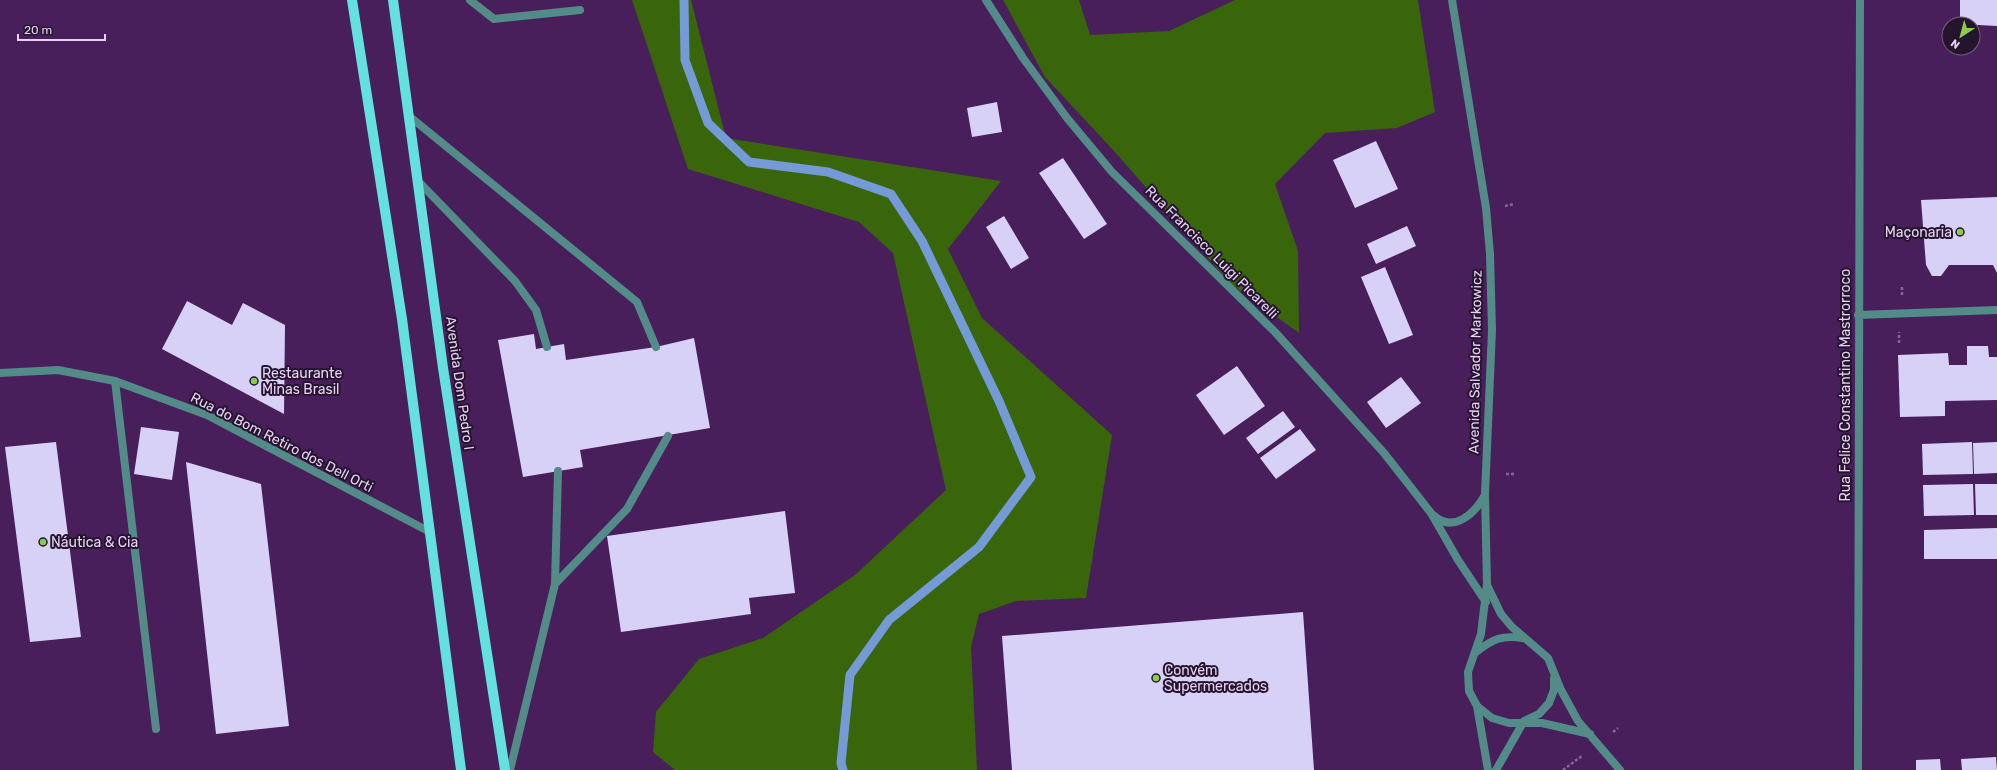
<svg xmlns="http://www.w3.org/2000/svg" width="1997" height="770" viewBox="0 0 1997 770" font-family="Rubik,sans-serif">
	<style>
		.green { fill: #39660a }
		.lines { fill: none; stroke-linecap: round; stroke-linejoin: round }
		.stream { stroke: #749ad8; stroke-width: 9 }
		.building { fill: #d8d1f7 }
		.path { stroke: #886698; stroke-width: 2.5; stroke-dasharray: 3 2; stroke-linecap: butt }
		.service { stroke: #538b89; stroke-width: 8 }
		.minor { stroke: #538b89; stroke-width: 8 }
		.tertiary { stroke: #538b89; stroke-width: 8 }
		.primary { stroke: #64e1de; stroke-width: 10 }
		.poi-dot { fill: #87cf4b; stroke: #25142e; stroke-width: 1.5 }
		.labels { text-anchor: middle; stroke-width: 4; stroke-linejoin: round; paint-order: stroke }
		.poi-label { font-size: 14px; fill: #e8d1f4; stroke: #25142e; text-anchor: start }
		.street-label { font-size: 14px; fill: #e8d1f4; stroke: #25142e }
	</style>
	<rect width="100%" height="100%" fill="#481f5b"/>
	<path class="green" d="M 632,0 L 691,0 L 726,138 L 1001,181 L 948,249 L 982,318 L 1112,435 L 1086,598 L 1016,601 L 979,614 L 971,647 L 977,770 L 675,770 L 653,752 L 656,712 L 699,659 L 763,638 L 855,575 L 946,490 L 893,253 L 859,222 L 688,169 Z
		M 1003,0 L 1079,0 L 1090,35 L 1169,31 L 1235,0 L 1418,0 L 1435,112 L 1397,128 L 1325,133 L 1275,184 L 1298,251 L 1299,333 L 1231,284 L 1114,151 L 1045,77 Z"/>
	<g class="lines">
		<path class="stream" d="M 684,0 L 685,60 L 708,123 L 749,162 L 828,172 L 891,194 L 922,241 L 947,293 L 999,401 L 1031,477 L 979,547 L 889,620 L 850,675 L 841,763 L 843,770"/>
	</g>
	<path class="building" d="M 1960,0 L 1997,0 L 1997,26 L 1960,24 Z
		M 997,102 L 1002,132 L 972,137 L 967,108 Z
		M 1376,141 L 1398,189 L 1355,208 L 1333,160 Z
		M 1063,158 L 1107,224 L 1084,239 L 1039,173 Z
		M 1997,197 L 1997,273 L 1993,265 L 1949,265 L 1941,276 L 1932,276 L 1926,265 L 1921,200 Z
		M 1004,216 L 1029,258 L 1011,269 L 986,227 Z
		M 1407,226 L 1416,246 L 1376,264 L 1367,244 Z
		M 1385,267 L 1413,335 L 1389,344 L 1361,277 Z
		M 187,301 L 232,325 L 243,303 L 285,325 L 284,414 L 162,349 Z
		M 534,334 L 536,349 L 564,344 L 566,360 L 656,347 L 694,338 L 710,428 L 580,450 L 583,467 L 523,477 L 498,340 Z
		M 1967,346 L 1988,346 L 1989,357 L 1997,357 L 1997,400 L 1945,401 L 1945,416 L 1900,417 L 1898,355 L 1948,353 L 1949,365 L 1967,365 Z
		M 1237,366 L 1265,406 L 1224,435 L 1196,395 Z
		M 1401,377 L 1421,403 L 1386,428 L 1367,402 Z
		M 1283,411 L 1295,427 L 1258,454 L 1246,438 Z
		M 141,427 L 179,432 L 172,480 L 134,474 Z
		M 1300,429 L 1316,450 L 1276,479 L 1260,458 Z
		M 56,442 L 81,637 L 30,642 L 5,447 Z
		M 1972,442 L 1973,474 L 1923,475 L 1922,444 Z
		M 1997,442 L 1997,473 L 1974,474 L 1973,443 Z
		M 186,462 L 261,484 L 289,726 L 216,734 Z
		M 1973,484 L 1974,515 L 1924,516 L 1923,485 Z
		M 1975,484 L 1997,484 L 1997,515 L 1976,515 Z
		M 785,511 L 795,593 L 749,598 L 751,614 L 621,632 L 607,536 Z
		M 1997,528 L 1997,559 L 1924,559 L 1924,530 Z
		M 1303,612 L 1314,770 L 1012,770 L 1002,636 Z
		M 1996,757 L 1997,770 L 1962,770 L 1961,759 Z
		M 1940,759 L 1941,770 L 1916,770 L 1916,760 Z"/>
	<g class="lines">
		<path class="path" d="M 1505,206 L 1514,204
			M 1902,295 L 1902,286
			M 1899,343 L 1899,332
			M 1506,474 L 1515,474
			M 1613,732 L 1618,728
			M 1563,770 L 1582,756"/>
		<path class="service" d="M 470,0 L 494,19 L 580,10
			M 409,116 L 637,302 L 656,347
			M 418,181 L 515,281 L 536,310 L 547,347
			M 115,381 L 156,729
			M 555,584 L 627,509 L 668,436
			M 510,770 L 555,584 L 558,471"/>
		<path class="minor" d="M 1858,315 L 1997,310
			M 0,373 L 58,370 L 115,381 L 207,415 L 430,532
			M 1858,770 L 1860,0"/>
		<path class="tertiary" d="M 986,0 L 1023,58 L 1067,118 L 1112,172 L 1275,332 L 1384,453 L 1431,513 L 1458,560 L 1486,602
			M 1452,0 L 1486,208 L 1490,254 L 1492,330 L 1485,494 L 1487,584 L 1481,634 L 1468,672 L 1469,691 L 1477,706 L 1488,770
			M 1433,515 C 1454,534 1475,513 1485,495
			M 1488,587 L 1501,614 L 1512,627 L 1548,658 L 1561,690 L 1578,721 L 1620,770
			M 1476,652 C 1493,639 1501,635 1523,638
			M 1477,706 L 1492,718 L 1509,723 L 1542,723 L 1590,734
			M 1496,770 L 1524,721 L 1539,714 L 1549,703 L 1554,690 L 1554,678"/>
		<path class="primary" d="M 352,0 L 402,319 L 461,770
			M 393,0 L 443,368 L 505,770"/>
	</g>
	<g class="poi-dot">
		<circle cx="1960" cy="232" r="4"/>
		<circle cx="254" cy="381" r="4"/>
		<circle cx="43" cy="542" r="4"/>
		<circle cx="1156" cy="678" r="4"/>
	</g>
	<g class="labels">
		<g class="poi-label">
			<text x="1952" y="237" text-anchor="end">Maçonaria</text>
			<text x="262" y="378">Restaurante<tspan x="262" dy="16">Minas Brasil</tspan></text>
			<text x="51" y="547">Náutica &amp; Cia</text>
			<text x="1164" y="675">Convém<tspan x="1164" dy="16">Supermercados</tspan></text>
		</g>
		<g class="street-label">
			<text transform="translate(1212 252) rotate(45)" y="5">Rua Francisco Luigi Picarelli</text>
			<text transform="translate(1475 362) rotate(-89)" y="5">Avenida Salvador Markowicz</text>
			<text transform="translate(460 383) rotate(82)" y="5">Avenida Dom Pedro I</text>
			<text transform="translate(1845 385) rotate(-90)" y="5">Rua Felice Constantino Mastrorroco</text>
			<text transform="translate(282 442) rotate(27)" y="5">Rua do Bom Retiro dos Dell Orti</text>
		</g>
	</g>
	<g transform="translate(1961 36) rotate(216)"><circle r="19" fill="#25142e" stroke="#73607d"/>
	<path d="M0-3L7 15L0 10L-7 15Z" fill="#87cf4b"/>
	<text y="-6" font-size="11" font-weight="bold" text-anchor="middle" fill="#e8d1f4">N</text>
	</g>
	<path d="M18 34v6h87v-6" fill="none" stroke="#e8d1f4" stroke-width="2"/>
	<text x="24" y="34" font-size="12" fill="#e8d1f4" stroke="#25142e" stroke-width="3" paint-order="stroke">20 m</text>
</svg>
